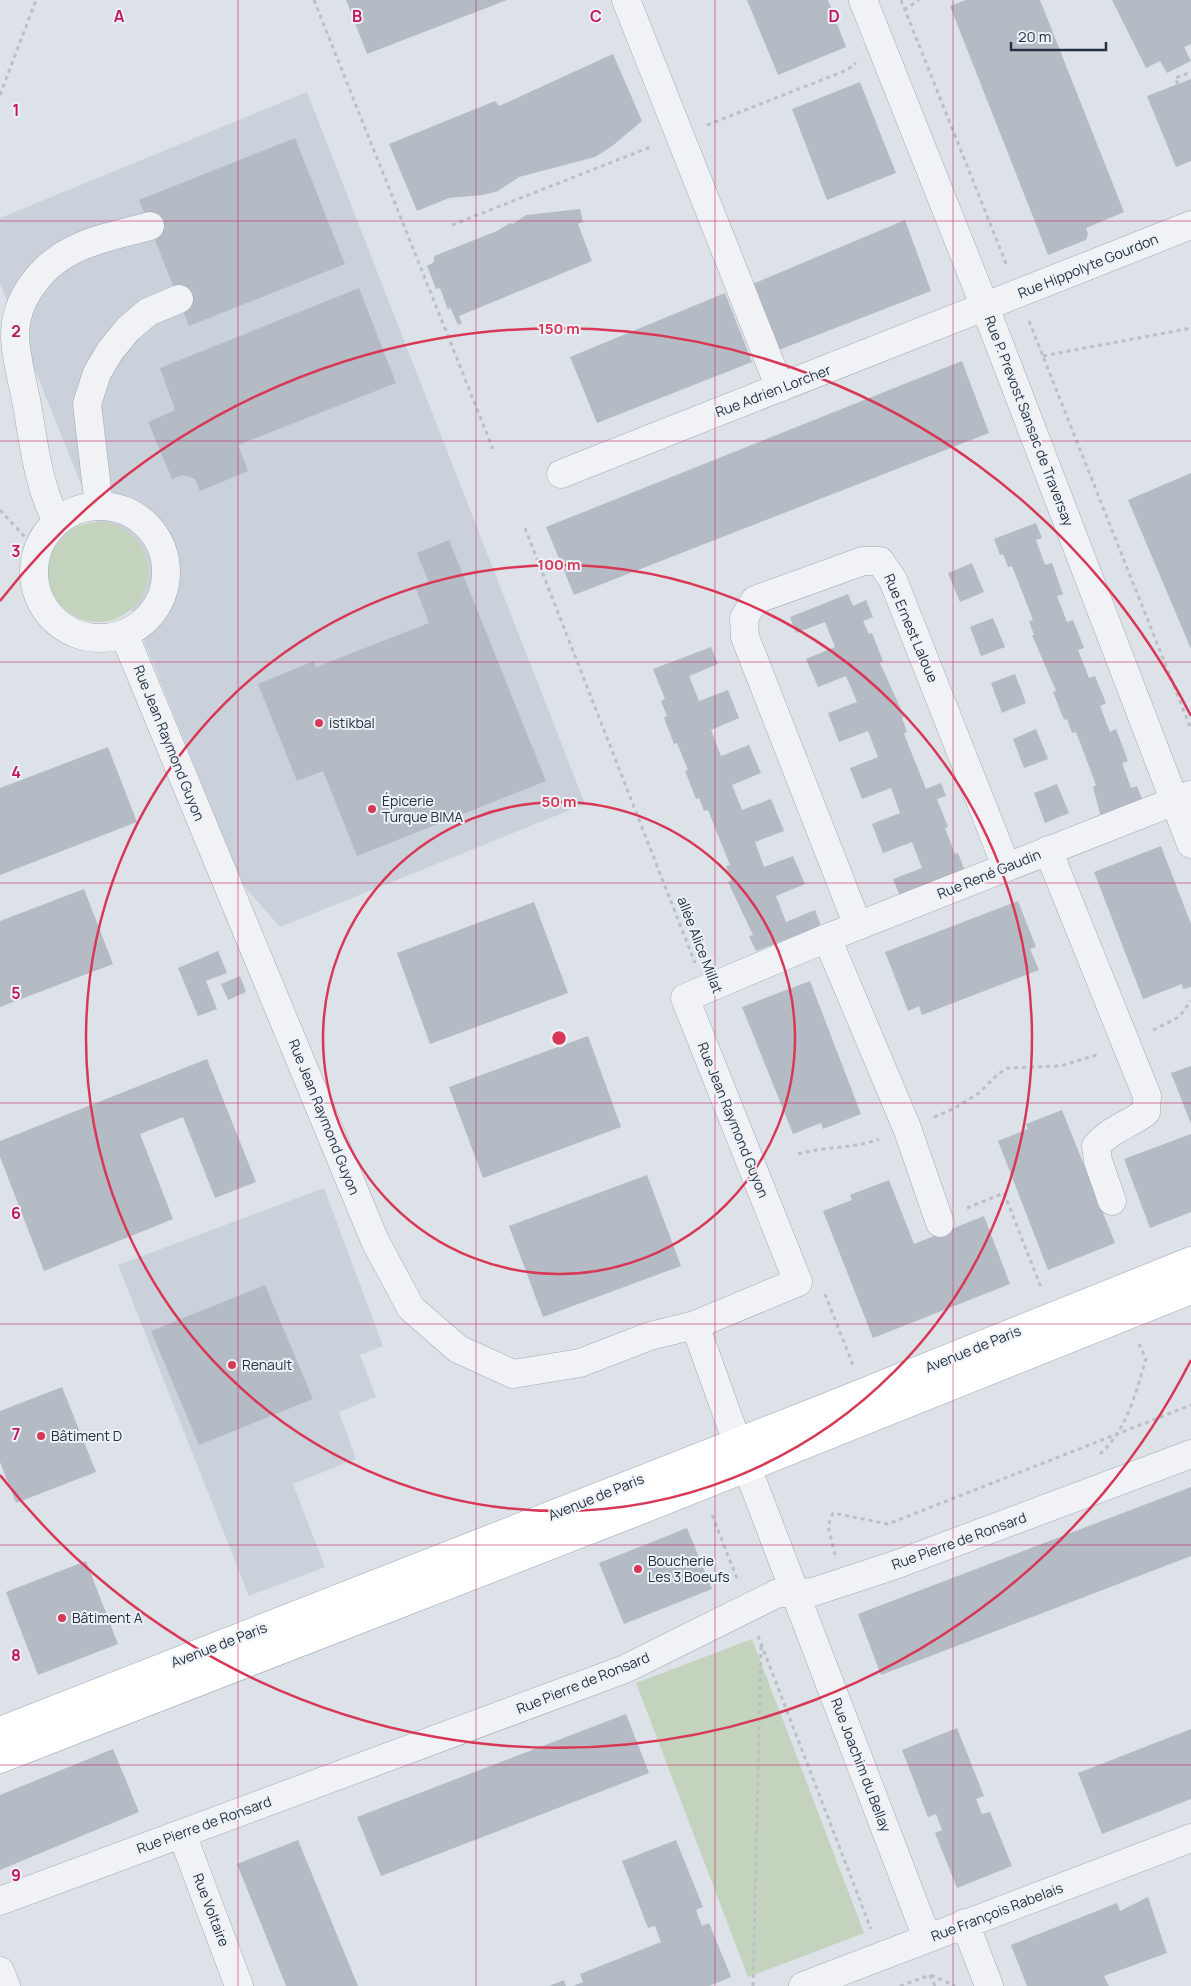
<svg xmlns="http://www.w3.org/2000/svg" width="1191" height="1986" viewBox="0 0 1191 1986" font-family="Manrope,sans-serif">
	<style>
		.built { fill: #cbd1da }
		.green { fill: #c3d3bd }
		.building { fill: #b4bbc5 }
		.lines { fill: none; stroke-linecap: round; stroke-linejoin: round }
		.minor-casing { stroke: #a2a9b2; stroke-width: 29 }
		.major-casing { stroke: #9ba6b5; stroke-width: 29 }
		.path { stroke: #bbc0c7; stroke-width: 3; stroke-dasharray: 4 4; stroke-linecap: butt }
		.minor { stroke: #f0f2f6; stroke-width: 28 }
		.major { stroke: #fff; stroke-width: 28 }
		.grid { fill: none; stroke: #c2185b; stroke-width: 1; stroke-opacity: 0.55 }
		.ring { fill: none; stroke: #d83755; stroke-width: 2.5 }
		.poi-dot { fill: #d83755; stroke: #ecf1f6; stroke-width: 2 }
		.labels { text-anchor: middle; stroke-width: 4; stroke-linejoin: round; paint-order: stroke }
		.street-label { font-size: 14px; fill: #253040; stroke: #ecf1f6 }
		.poi-label { font-size: 14px; fill: #253040; stroke: #ecf1f6; text-anchor: start }
		.grid-label { font-size: 16px; text-anchor: middle; font-weight: bold; fill: #c2185b; stroke: #ecf1f6; stroke-width: 4; stroke-linejoin: round; paint-order: stroke }
		.centre { fill: #d83755; stroke: #ecf1f6; stroke-width: 2.5 }
		.ring-label { font-size: 15px; text-anchor: middle; font-weight: bold; fill: #d83755; stroke: #ecf1f6; stroke-width: 4; stroke-linejoin: round; paint-order: stroke }
	</style>
	<rect width="100%" height="100%" fill="#dde2e8"/>
	<path class="built" d="M 307,92 L 585,804 L 280,927 L 242,884 L 0,283 L 0,218 Z
		M 324,1188 L 383,1346 L 360,1355 L 376,1397 L 339,1412 L 356,1459 L 293,1484 L 325,1567 L 249,1596 L 118,1265 Z"/>
	<path class="green" d="M48 572a50 50 0 1 1 100 0a50 50 0 1 1-100 0Z
		M 752,1639 L 864,1933 L 748,1977 L 636,1683 Z"/>
	<path class="building" d="M 346,0 L 507,0 L 367,54 Z
		M 747,0 L 828,0 L 846,47 L 778,75 Z
		M 966,0 L 1040,0 L 1124,212 L 1086,228 L 1088,234 L 1086,240 L 1048,255 L 950,6 Z
		M 1112,0 L 1191,0 L 1191,44 L 1184,47 L 1191,61 L 1167,73 L 1160,61 L 1146,68 Z
		M 613,54 L 642,121 L 611,147 L 595,157 L 519,177 L 498,191 L 483,195 L 449,198 L 417,211 L 389,144 L 495,101 L 499,106 Z
		M 1191,79 L 1191,161 L 1176,167 L 1147,96 Z
		M 860,82 L 896,173 L 827,200 L 792,109 Z
		M 295,138 L 345,264 L 189,326 L 139,200 Z
		M 580,209 L 583,222 L 578,224 L 592,261 L 459,316 L 462,323 L 458,325 L 450,307 L 448,310 L 440,288 L 436,289 L 427,266 L 434,262 L 434,256 L 497,231 L 510,223 L 513,224 L 526,215 Z
		M 905,220 L 931,291 L 776,351 L 750,285 Z
		M 359,288 L 396,383 L 238,445 L 248,471 L 200,491 L 195,479 L 183,475 L 172,479 L 148,422 L 175,410 L 160,368 Z
		M 725,293 L 752,362 L 597,423 L 570,357 Z
		M 962,361 L 989,433 L 574,595 L 546,527 Z
		M 1191,473 L 1191,649 L 1128,500 Z
		M 1036,523 L 1042,538 L 1036,540 L 1045,565 L 1052,563 L 1063,594 L 1057,596 L 1067,622 L 1073,620 L 1084,648 L 1078,650 L 1089,678 L 1095,676 L 1106,703 L 1100,706 L 1110,732 L 1116,729 L 1128,761 L 1122,763 L 1131,788 L 1137,786 L 1143,801 L 1101,817 L 1093,787 L 1096,785 L 1076,732 L 1072,733 L 1067,719 L 1064,720 L 1053,692 L 1056,691 L 1032,635 L 1034,635 L 1029,621 L 1033,620 L 1012,566 L 1008,567 L 1003,554 L 1000,555 L 994,539 Z
		M 449,540 L 546,781 L 357,856 L 323,771 L 297,781 L 258,684 L 314,661 L 316,667 L 429,623 L 416,589 L 429,583 L 417,553 Z
		M 972,563 L 984,592 L 960,602 L 948,573 Z
		M 848,594 L 853,606 L 866,600 L 873,617 L 863,621 L 869,634 L 872,633 L 883,661 L 880,663 L 904,716 L 902,718 L 907,732 L 904,734 L 926,789 L 941,783 L 946,796 L 937,799 L 948,827 L 945,828 L 955,854 L 958,853 L 965,871 L 900,896 L 893,879 L 922,868 L 912,842 L 883,853 L 872,824 L 900,813 L 891,788 L 862,799 L 850,768 L 878,757 L 868,731 L 839,742 L 828,713 L 857,702 L 846,676 L 818,687 L 806,659 L 835,647 L 825,622 L 796,633 L 790,617 Z
		M 993,618 L 1005,647 L 981,656 L 970,627 Z
		M 711,647 L 718,664 L 689,676 L 699,701 L 728,690 L 739,718 L 711,730 L 721,756 L 749,745 L 761,773 L 732,785 L 742,810 L 771,799 L 784,831 L 755,842 L 764,867 L 793,856 L 805,884 L 776,896 L 786,922 L 815,910 L 821,926 L 756,951 L 749,936 L 753,935 L 728,882 L 731,880 L 726,866 L 730,865 L 708,810 L 704,811 L 699,798 L 696,799 L 685,771 L 688,770 L 677,743 L 674,744 L 664,718 L 667,716 L 661,701 L 665,699 L 653,669 Z
		M 1015,674 L 1026,703 L 1002,713 L 991,683 Z
		M 1036,729 L 1048,759 L 1024,768 L 1013,739 Z
		M 108,747 L 137,822 L 0,875 L 0,788 Z
		M 1057,784 L 1069,813 L 1045,823 L 1034,793 Z
		M 1161,846 L 1191,924 L 1191,987 L 1183,989 L 1182,984 L 1143,999 L 1094,872 Z
		M 84,889 L 113,964 L 0,1007 L 0,921 Z
		M 1018,901 L 1036,947 L 1030,949 L 1039,970 L 922,1015 L 919,1006 L 908,1011 L 885,952 Z
		M 534,902 L 568,993 L 430,1044 L 397,953 Z
		M 218,951 L 227,973 L 206,981 L 217,1009 L 198,1016 L 178,968 Z
		M 240,976 L 246,992 L 228,1000 L 221,984 Z
		M 810,981 L 861,1114 L 823,1129 L 821,1123 L 793,1134 L 742,1007 Z
		M 588,1036 L 621,1127 L 483,1178 L 449,1087 Z
		M 207,1059 L 256,1182 L 215,1198 L 183,1117 L 140,1134 L 173,1219 L 44,1271 L 0,1157 L 0,1141 Z
		M 1191,1066 L 1191,1124 L 1171,1073 Z
		M 1062,1110 L 1115,1243 L 1048,1270 L 998,1141 L 1028,1129 L 1026,1124 Z
		M 1191,1134 L 1191,1212 L 1150,1228 L 1124,1159 Z
		M 647,1175 L 681,1266 L 543,1317 L 509,1226 Z
		M 889,1180 L 914,1244 L 984,1216 L 1010,1284 L 873,1338 L 823,1211 L 852,1200 L 850,1195 Z
		M 265,1285 L 313,1399 L 199,1445 L 151,1331 Z
		M 62,1387 L 96,1472 L 16,1503 L 0,1462 L 0,1411 Z
		M 1191,1487 L 1191,1556 L 881,1675 L 858,1614 Z
		M 687,1528 L 712,1589 L 624,1624 L 599,1563 Z
		M 86,1561 L 118,1644 L 38,1675 L 6,1592 Z
		M 626,1714 L 649,1773 L 381,1876 L 357,1817 Z
		M 957,1728 L 984,1796 L 976,1799 L 982,1814 L 990,1812 L 1012,1866 L 957,1888 L 935,1833 L 942,1830 L 936,1814 L 928,1817 L 902,1750 Z
		M 1191,1729 L 1191,1799 L 1102,1834 L 1078,1773 Z
		M 113,1749 L 139,1812 L 0,1870 L 0,1795 Z
		M 298,1840 L 358,1986 L 286,1986 L 237,1864 Z
		M 676,1840 L 703,1907 L 696,1910 L 702,1926 L 709,1923 L 731,1977 L 709,1986 L 573,1986 L 583,1982 L 580,1974 L 661,1942 L 655,1926 L 648,1928 L 622,1861 Z
		M 1148,1897 L 1167,1953 L 1104,1976 L 1109,1986 L 1027,1986 L 1011,1945 L 1117,1903 L 1120,1911 Z
		M 564,1980 L 566,1986 L 549,1986 Z"/>
	<g class="lines">
		<defs>
			<path id="minor" d="M 626,0 L 780,388
				M 863,0 L 985,307 L 1191,844
				M 561,474 L 1191,225
				M34 572a66 66 0 1 1 132 0a66 66 0 1 1-132 0Z
				M 99,506 L 87,404 L 97,373 L 110,351 L 128,329 L 148,312 L 179,299
				M 57,522 C 38,485 34,445 27,405 C 23,383 16,359 15,337 C 14,300 41,266 73,250 C 96,238 125,233 150,226
				M 124,634 L 375,1241 L 411,1308 L 458,1349 L 513,1374 L 580,1363 L 650,1336 L 695,1325 L 729,1420 L 927,1938
				M 1048,850 L 1147,1096 L 1146,1112 C 1127,1126 1112,1128 1096,1146 L 1098,1161 L 1112,1201
				M 858,926 L 745,637 L 744,618 L 755,600 L 863,561 L 880,561 L 893,580 L 1006,866
				M 940,1223 L 907,1128 L 827,938 L 1190,795
				M 695,1325 L 798,1282 L 685,998 L 827,938
				M 182,1834 L 239,1986
				M 0,1901 L 625,1669 L 778,1593 L 813,1592 L 895,1565 L 1191,1454
				M 965,1923 L 989,1986
				M 0,1971 L 6,1986
				M 803,1986 L 1191,1838"/>
			<path id="major" d="M 0,1731 L 822,1409 L 1191,1261
				M 0,1759 L 636,1512 L 1191,1290"/>
		</defs>
		<use href="#minor" class="minor-casing"/>
		<use href="#major" class="major-casing"/>
		<path class="path" d="M 314,0 L 493,449
			M 901,0 L 1007,266
			M 904,10 L 919,0
			M 1178,84 L 1175,78 L 1191,72
			M 0,95 L 36,0
			M 707,125 L 847,70 L 856,63
			M 452,225 L 653,146
			M 1029,321 L 1191,729
			M 1043,356 L 1191,328
			M 0,510 L 37,550
			M 525,528 L 695,963
			M 1153,1030 L 1179,1017 L 1191,1001
			M 934,1117 L 953,1109 L 979,1093 L 998,1074 L 1007,1068 L 1060,1066 L 1100,1054
			M 798,1154 C 825,1146 853,1149 879,1139
			M 967,1208 L 1004,1193 L 1042,1290
			M 825,1294 L 853,1365
			M 1100,1454 C 1127,1430 1136,1392 1146,1359 L 1139,1344
			M 712,1515 L 738,1581
			M 835,1555 L 828,1526 L 833,1513 L 888,1524 L 1191,1405
			M 758,1636 L 871,1929
			M 931,1975 L 955,1986
			M 753,1986 L 761,1646
			M 900,1986 L 930,1975 L 935,1986"/>
		<use href="#minor" class="minor"/>
		<use href="#major" class="major"/>
	</g>
	<path class="grid" d="M 238,0 L 238,1986M 476,0 L 476,1986M 715,0 L 715,1986M 953,0 L 953,1986M 0,221 L 1191,221M 0,441 L 1191,441M 0,662 L 1191,662M 0,883 L 1191,883M 0,1103 L 1191,1103M 0,1324 L 1191,1324M 0,1545 L 1191,1545M 0,1765 L 1191,1765"/>
	<g class="ring">
		<circle cx="559" cy="1038" r="236"/>
		<circle cx="559" cy="1038" r="473"/>
		<path d="M1191 1360A709 709 0 0 1 0 1475M0 601A709 709 0 0 1 1191 716"/>
	</g>
	<g class="poi-dot">
		<circle cx="319" cy="723" r="5"/>
		<circle cx="372" cy="809" r="5"/>
		<circle cx="232" cy="1365" r="5"/>
		<circle cx="41" cy="1436" r="5"/>
		<circle cx="638" cy="1569" r="5"/>
		<circle cx="62" cy="1618" r="5"/>
	</g>
	<g class="labels">
		<g class="street-label">
			<text transform="translate(1088 266) rotate(-22)" y="5">Rue Hippolyte Gourdon</text>
			<text transform="translate(773 391) rotate(-21)" y="5">Rue Adrien Lorcher</text>
			<text transform="translate(1029 421) rotate(69)" y="5">Rue P. Prevost Sansac de Traversay</text>
			<text transform="translate(911 628) rotate(67)" y="5">Rue Ernest Laloue</text>
			<text transform="translate(169 743) rotate(68)" y="5">Rue Jean Raymond Guyon</text>
			<text transform="translate(989 874) rotate(-22)" y="5">Rue René Gaudin</text>
			<text transform="translate(700 945) rotate(69)" y="5">allėe Alice Millat</text>
			<text transform="translate(324 1117) rotate(68)" y="5">Rue Jean Raymond Guyon</text>
			<text transform="translate(733 1120) rotate(68)" y="5">Rue Jean Raymond Guyon</text>
			<text transform="translate(973 1349) rotate(-22)" y="5">Avenue de Paris</text>
			<text transform="translate(596 1497) rotate(-22)" y="5">Avenue de Paris</text>
			<text transform="translate(959 1541) rotate(-20)" y="5">Rue Pierre de Ronsard</text>
			<text transform="translate(219 1645) rotate(-21)" y="5">Avenue de Paris</text>
			<text transform="translate(583 1683) rotate(-22)" y="5">Rue Pierre de Ronsard</text>
			<text transform="translate(861 1765) rotate(69)" y="5">Rue Joachim du Bellay</text>
			<text transform="translate(204 1825) rotate(-20)" y="5">Rue Pierre de Ronsard</text>
			<text transform="translate(211 1910) rotate(69)" y="5">Rue Voltaire</text>
			<text transform="translate(997 1912) rotate(-21)" y="5">Rue François Rabelais</text>
		</g>
		<g class="poi-label">
			<text x="329" y="728">istikbal</text>
			<text x="382" y="806">Épicerie<tspan x="382" dy="16">Turque BIMA</tspan></text>
			<text x="242" y="1370">Renault</text>
			<text x="51" y="1441">Bâtiment D</text>
			<text x="648" y="1566">Boucherie<tspan x="648" dy="16">Les 3 Boeufs</tspan></text>
			<text x="72" y="1623">Bâtiment A</text>
		</g>
	</g>
	<g class="grid-label">
		<text x="119" y="22">A</text>
		<text x="357" y="22">B</text>
		<text x="596" y="22">C</text>
		<text x="834" y="22">D</text>
		<text x="16" y="116">1</text>
		<text x="16" y="337">2</text>
		<text x="16" y="557">3</text>
		<text x="16" y="778">4</text>
		<text x="16" y="999">5</text>
		<text x="16" y="1219">6</text>
		<text x="16" y="1440">7</text>
		<text x="16" y="1661">8</text>
		<text x="16" y="1881">9</text>
	</g>
	<circle cx="559" cy="1038" r="8" class="centre"/>
	<g class="ring-label">
		<text x="559" y="334">150 m</text>
		<text x="559" y="570">100 m</text>
		<text x="559" y="807">50 m</text>
	</g>
	<path d="M1011 42v8h95v-8" fill="none" stroke="#253040" stroke-width="2.5"/>
	<text x="1018" y="42" font-size="15" fill="#253040" stroke="#ecf1f6" stroke-width="4" paint-order="stroke">20 m</text>
</svg>
